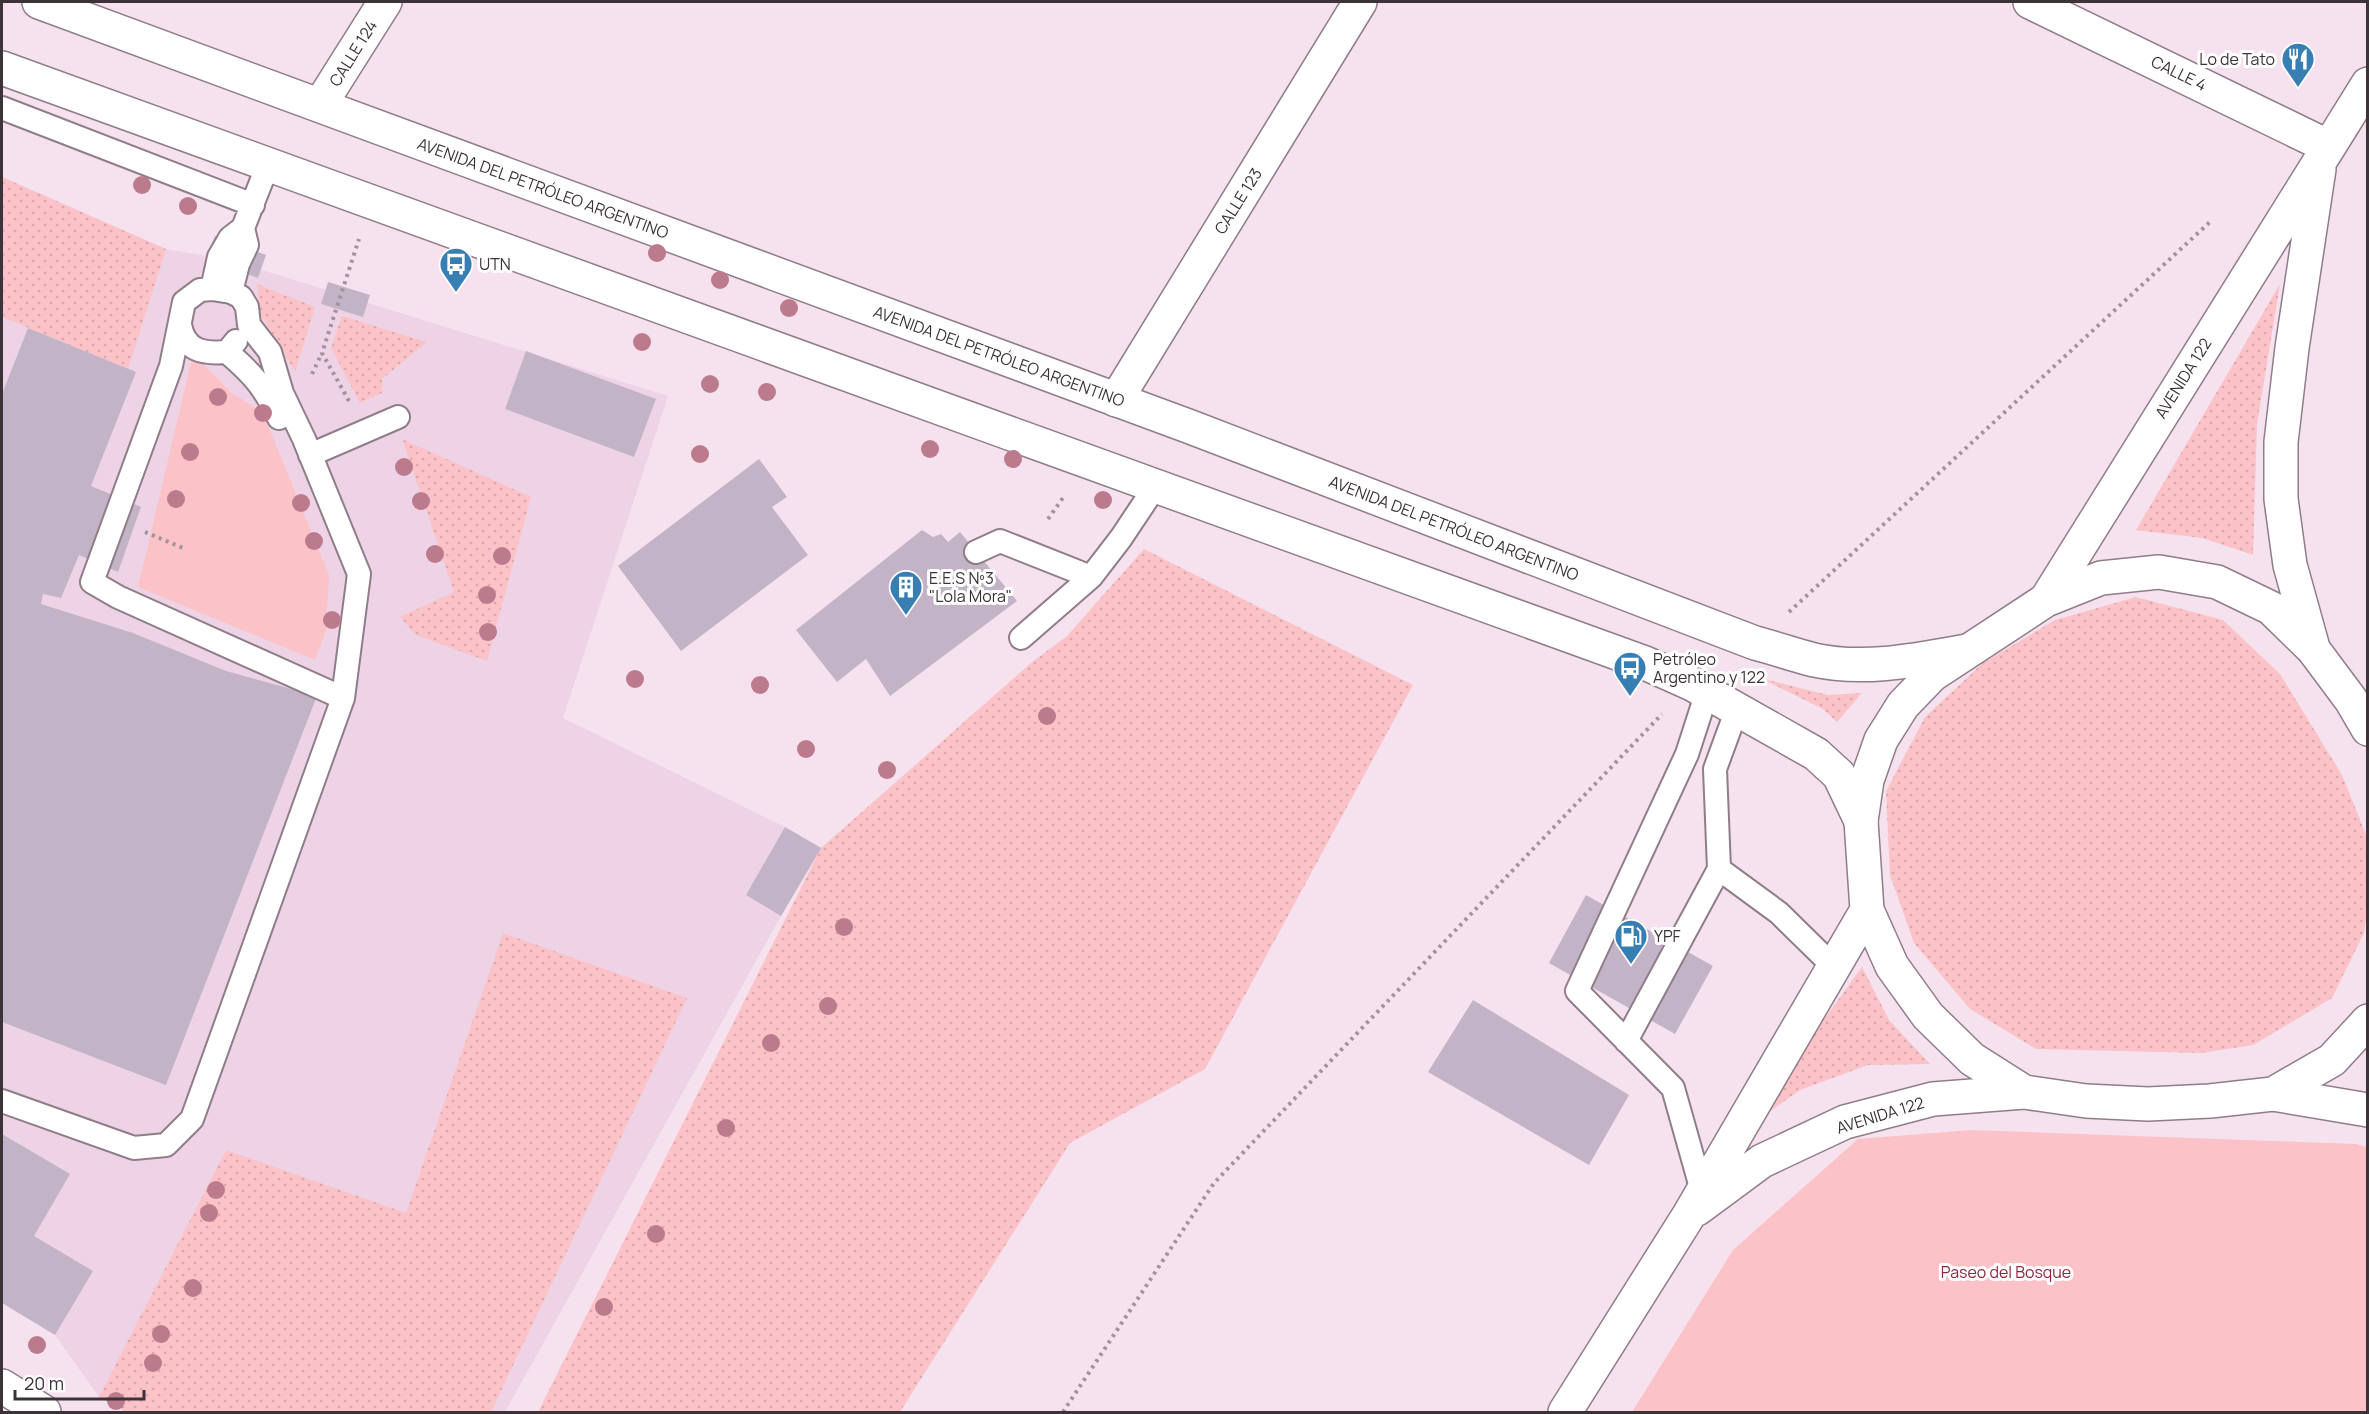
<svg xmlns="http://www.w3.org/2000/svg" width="2369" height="1414" viewBox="0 0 2369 1414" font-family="Manrope,sans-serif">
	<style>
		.built { fill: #eed3e6 }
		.grass { fill: url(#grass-dots) }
		.park { fill: #fbc3c7 }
		.building { fill: #c2b4c6 }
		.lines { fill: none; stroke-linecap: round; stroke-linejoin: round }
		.lane-casing { stroke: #8f7d8a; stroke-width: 26 }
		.street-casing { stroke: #8f7d8a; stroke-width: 36 }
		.primary-casing { stroke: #8f7d8a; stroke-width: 36 }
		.highway-casing { stroke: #8f7d8a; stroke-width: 36 }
		.path { stroke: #a2929c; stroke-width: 4; stroke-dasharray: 3 4.5; stroke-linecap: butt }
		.lane { stroke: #fff; stroke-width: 22 }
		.street { stroke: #fff; stroke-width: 33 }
		.primary { stroke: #fff; stroke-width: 33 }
		.highway { stroke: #fff; stroke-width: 33 }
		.tree { fill: #bc7b8d }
		.labels { text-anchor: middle; stroke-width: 6; stroke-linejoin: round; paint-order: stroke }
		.street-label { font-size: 16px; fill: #3b3338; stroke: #fff }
		.poi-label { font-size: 16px; fill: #3b3338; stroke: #fff; text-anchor: start }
		.park-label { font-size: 16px; fill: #8d283c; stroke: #fff }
	</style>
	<defs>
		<pattern id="grass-dots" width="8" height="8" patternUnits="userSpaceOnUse" patternTransform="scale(1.5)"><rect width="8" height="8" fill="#fbc3c7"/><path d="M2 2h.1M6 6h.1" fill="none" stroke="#d8a8ac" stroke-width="1.8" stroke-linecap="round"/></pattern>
	</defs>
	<rect width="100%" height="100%" fill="#f6e1ef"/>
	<path class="built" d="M 2,177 L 165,249 L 230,260 L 668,396 L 563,718 L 785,827 L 822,848 L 781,916 L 505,1412 L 126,1412 L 99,1397 L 55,1335 L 2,1303 Z"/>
	<path class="grass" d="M 2,177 L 166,249 L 128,369 L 2,317 Z
		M 257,284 L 315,307 L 295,372 L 260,313 Z
		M 2280,284 L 2257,424 L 2253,555 L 2202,538 L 2136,530 Z
		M 342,316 L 427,342 L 382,379 L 382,393 L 360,403 L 331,348 Z
		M 402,439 L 531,497 L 487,661 L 416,635 L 400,617 L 454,592 Z
		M 1144,549 L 1413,685 L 1205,1069 L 1070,1143 L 900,1412 L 538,1412 L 821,848 L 1031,663 L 1067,636 Z
		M 2136,597 L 2223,620 L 2280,674 L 2342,775 L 2367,837 L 2368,905 L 2364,933 L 2332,998 L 2253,1045 L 2201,1053 L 2036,1049 L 1970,1009 L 1914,943 L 1890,875 L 1886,791 L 1925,717 L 1983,663 L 2055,620 Z
		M 1760,678 L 1828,695 L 1862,693 L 1837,722 L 1823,709 Z
		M 503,933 L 687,998 L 491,1412 L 126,1412 L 99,1397 L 226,1150 L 406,1213 Z
		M 1862,967 L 1889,1020 L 1930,1064 L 1868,1065 L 1800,1090 L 1744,1130 Z"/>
	<path class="park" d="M 193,354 L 232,393 L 263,413 L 329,575 L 326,631 L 315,660 L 138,587 Z
		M 1971,1130 L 2356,1144 L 2367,1147 L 2367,1412 L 1632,1412 L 1733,1250 L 1858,1139 Z"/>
	<path class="building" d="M 215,236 L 266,255 L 258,278 L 206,258 Z
		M 328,282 L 370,295 L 363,317 L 321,304 Z
		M 28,328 L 136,372 L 91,486 L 141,507 L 118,572 L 79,555 L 61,598 L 43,594 L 41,604 L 133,633 L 226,671 L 317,696 L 166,1085 L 2,1022 L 2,394 Z
		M 526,351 L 656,399 L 634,457 L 505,409 Z
		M 759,459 L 787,497 L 772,507 L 808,555 L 681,651 L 618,566 Z
		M 922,530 L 933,537 L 941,534 L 948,542 L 960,532 L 1017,601 L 890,696 L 866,659 L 837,682 L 796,630 Z
		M 785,827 L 821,848 L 781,916 L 746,895 Z
		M 1586,895 L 1713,966 L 1675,1034 L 1549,963 Z
		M 1473,1000 L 1629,1095 L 1589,1165 L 1428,1072 Z
		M 2,1134 L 70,1174 L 34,1236 L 93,1271 L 55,1335 L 2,1303 Z"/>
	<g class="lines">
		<defs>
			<path id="lane" d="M 2,108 L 253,205
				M 212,289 L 219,257 L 230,238 L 243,228 L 267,167
				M 231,292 L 212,289 L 200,290 L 184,302 L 171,366 L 92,582 L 118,597 L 343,698
				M 180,325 C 185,351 203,354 227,352 L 236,341
				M 227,352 C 253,374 264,387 279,418
				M 310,455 L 398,417
				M 976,552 L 1000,541 L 1091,577
				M 1021,638 L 1091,577 L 1121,538 L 1157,484
				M 1719,869 L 1779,913 L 1834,967
				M 1626,1041 L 1719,869 L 1715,769 L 1737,709
				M 2,1101 L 134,1148 L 166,1145 L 192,1119 L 343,698 L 359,574 L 304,439 L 282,393 L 270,352 L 249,325 L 247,307 L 241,297 L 231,292 L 238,264 L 247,245 L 243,228
				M 1702,1191 L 1673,1088 L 1577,991 L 1687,754 L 1707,692"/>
			<path id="street" d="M 2030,2 L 2327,146
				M 320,105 L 385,2
				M 1116,400 L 1360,2
				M 2,1386 L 44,1412"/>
			<path id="primary" d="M 39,2 L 1188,426 L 1755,643 C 1775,648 1794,655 1814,660 C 1864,671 1917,660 1967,651
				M 2,68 C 548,270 1098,463 1645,663 L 1692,684 L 1816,754 L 1839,775 L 1861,821
				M 2273,1094 L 2368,1110"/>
			<path id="highway" d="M 2046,600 L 2368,84
				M 2313,648 L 2290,565 L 2281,499 L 2281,442 L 2292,348 L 2319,169
				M 2368,729 L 2351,700 L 2313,649 L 2271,608 L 2217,582 L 2159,572 L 2101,578 L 2046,600 L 1932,675 L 1903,705 L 1881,740 L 1867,780 L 1861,821 L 1867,910 L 1892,966 L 1928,1016 L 1972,1059 L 2024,1092 L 2086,1101 L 2148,1104 L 2210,1101 L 2273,1094 L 2332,1060 L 2368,1021
				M 1697,1209 L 1762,1161 L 1845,1122 L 1933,1099 L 2024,1092
				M 1565,1412 L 1689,1215 L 1867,910"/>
		</defs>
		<use href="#lane" class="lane-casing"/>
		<use href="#street" class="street-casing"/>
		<use href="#primary" class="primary-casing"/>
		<use href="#highway" class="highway-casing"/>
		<path class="path" d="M 312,374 L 322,353
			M 349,401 L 322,353 L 359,239
			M 1048,519 L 1065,495
			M 145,532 L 183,548
			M 1789,612 L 2211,221
			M 1063,1412 L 1214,1183 L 1662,714"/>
		<use href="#lane" class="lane"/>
		<use href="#street" class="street"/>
		<use href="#primary" class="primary"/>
		<use href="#highway" class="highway"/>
	</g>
	<g class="tree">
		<circle cx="142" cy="185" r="9"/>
		<circle cx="188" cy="206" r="9"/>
		<circle cx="657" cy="253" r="9"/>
		<circle cx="720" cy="280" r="9"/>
		<circle cx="789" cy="308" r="9"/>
		<circle cx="642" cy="342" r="9"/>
		<circle cx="710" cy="384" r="9"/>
		<circle cx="767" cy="392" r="9"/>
		<circle cx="218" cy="397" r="9"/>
		<circle cx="263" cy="413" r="9"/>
		<circle cx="930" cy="449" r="9"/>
		<circle cx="190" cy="452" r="9"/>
		<circle cx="700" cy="454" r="9"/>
		<circle cx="1013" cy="459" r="9"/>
		<circle cx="404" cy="467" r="9"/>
		<circle cx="176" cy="499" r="9"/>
		<circle cx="1103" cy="500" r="9"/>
		<circle cx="421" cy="501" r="9"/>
		<circle cx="301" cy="503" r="9"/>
		<circle cx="314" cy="541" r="9"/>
		<circle cx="435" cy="554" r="9"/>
		<circle cx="502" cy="556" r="9"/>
		<circle cx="487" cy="595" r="9"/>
		<circle cx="332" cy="620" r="9"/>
		<circle cx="488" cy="632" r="9"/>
		<circle cx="635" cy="679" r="9"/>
		<circle cx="760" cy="685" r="9"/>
		<circle cx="1047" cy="716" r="9"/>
		<circle cx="806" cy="749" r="9"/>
		<circle cx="887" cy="770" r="9"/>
		<circle cx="844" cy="927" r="9"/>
		<circle cx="828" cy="1006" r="9"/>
		<circle cx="771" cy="1043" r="9"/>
		<circle cx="726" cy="1128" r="9"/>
		<circle cx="216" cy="1190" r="9"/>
		<circle cx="209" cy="1213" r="9"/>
		<circle cx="656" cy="1234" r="9"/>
		<circle cx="193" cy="1288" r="9"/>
		<circle cx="604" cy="1307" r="9"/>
		<circle cx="161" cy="1334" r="9"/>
		<circle cx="37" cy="1345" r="9"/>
		<circle cx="153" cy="1363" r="9"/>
		<circle cx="116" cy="1401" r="9"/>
	</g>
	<defs>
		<symbol id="restaurant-pin" viewBox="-11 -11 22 30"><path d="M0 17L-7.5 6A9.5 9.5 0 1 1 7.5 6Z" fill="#377eb3" stroke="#fff"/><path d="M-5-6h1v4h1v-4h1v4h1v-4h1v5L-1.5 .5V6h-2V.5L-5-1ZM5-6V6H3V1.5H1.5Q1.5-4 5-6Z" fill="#fff"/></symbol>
		<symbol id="bus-pin" viewBox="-11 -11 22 30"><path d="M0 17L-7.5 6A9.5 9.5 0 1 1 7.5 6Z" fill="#377eb3" stroke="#fff"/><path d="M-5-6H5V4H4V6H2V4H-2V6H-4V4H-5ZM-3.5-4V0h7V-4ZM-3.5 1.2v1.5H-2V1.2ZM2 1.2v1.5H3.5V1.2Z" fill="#fff"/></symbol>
		<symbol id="building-pin" viewBox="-11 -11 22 30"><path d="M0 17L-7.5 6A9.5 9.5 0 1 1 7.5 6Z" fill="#377eb3" stroke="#fff"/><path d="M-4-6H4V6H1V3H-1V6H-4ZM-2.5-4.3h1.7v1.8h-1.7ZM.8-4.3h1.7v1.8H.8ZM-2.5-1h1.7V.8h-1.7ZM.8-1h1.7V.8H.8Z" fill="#fff"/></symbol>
		<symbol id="fuel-pin" viewBox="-11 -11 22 30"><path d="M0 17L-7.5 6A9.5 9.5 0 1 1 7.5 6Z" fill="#377eb3" stroke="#fff"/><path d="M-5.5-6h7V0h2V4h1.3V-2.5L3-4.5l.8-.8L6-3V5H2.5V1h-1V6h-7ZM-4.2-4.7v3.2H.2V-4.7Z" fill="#fff"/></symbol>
	</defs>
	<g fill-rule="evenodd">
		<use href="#restaurant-pin" x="2279" y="40" width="38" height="52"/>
		<use href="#bus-pin" x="437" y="245" width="38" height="52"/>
		<use href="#building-pin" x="887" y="568" width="38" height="52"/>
		<use href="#bus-pin" x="1611" y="649" width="38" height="52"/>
		<use href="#fuel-pin" x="1612" y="917" width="38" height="52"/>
	</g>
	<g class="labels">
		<g class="street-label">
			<text transform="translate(353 53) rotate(-58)" y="6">CALLE 124</text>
			<text transform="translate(2179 73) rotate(26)" y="6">CALLE 4</text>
			<text transform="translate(543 188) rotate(20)" y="6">AVENIDA DEL PETRÓLEO ARGENTINO</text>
			<text transform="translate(1238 201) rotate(-58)" y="6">CALLE 123</text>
			<text transform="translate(999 356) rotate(20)" y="6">AVENIDA DEL PETRÓLEO ARGENTINO</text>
			<text transform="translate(2183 378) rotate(-58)" y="6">AVENIDA 122</text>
			<text transform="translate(1454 528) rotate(21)" y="6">AVENIDA DEL PETRÓLEO ARGENTINO</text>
			<text transform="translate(1880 1115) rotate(-17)" y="6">AVENIDA 122</text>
		</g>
		<g class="poi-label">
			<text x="2275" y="65" text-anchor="end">Lo de Tato</text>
			<text x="479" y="270">UTN</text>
			<text x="929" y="584">E.E.S Nº3<tspan x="929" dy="18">"Lola Mora"</tspan></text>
			<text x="1653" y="665">Petróleo<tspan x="1653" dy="18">Argentino y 122</tspan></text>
			<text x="1654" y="942">YPF</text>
		</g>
		<g class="park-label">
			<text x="2006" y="1278">Paseo del Bosque</text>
		</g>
	</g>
	<rect width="2369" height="1414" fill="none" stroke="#3b3338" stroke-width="6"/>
	<path d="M15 1390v9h129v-9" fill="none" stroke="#3b3338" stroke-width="3"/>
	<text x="24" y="1390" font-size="18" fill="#3b3338" stroke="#ffffff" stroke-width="4.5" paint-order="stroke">20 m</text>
</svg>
